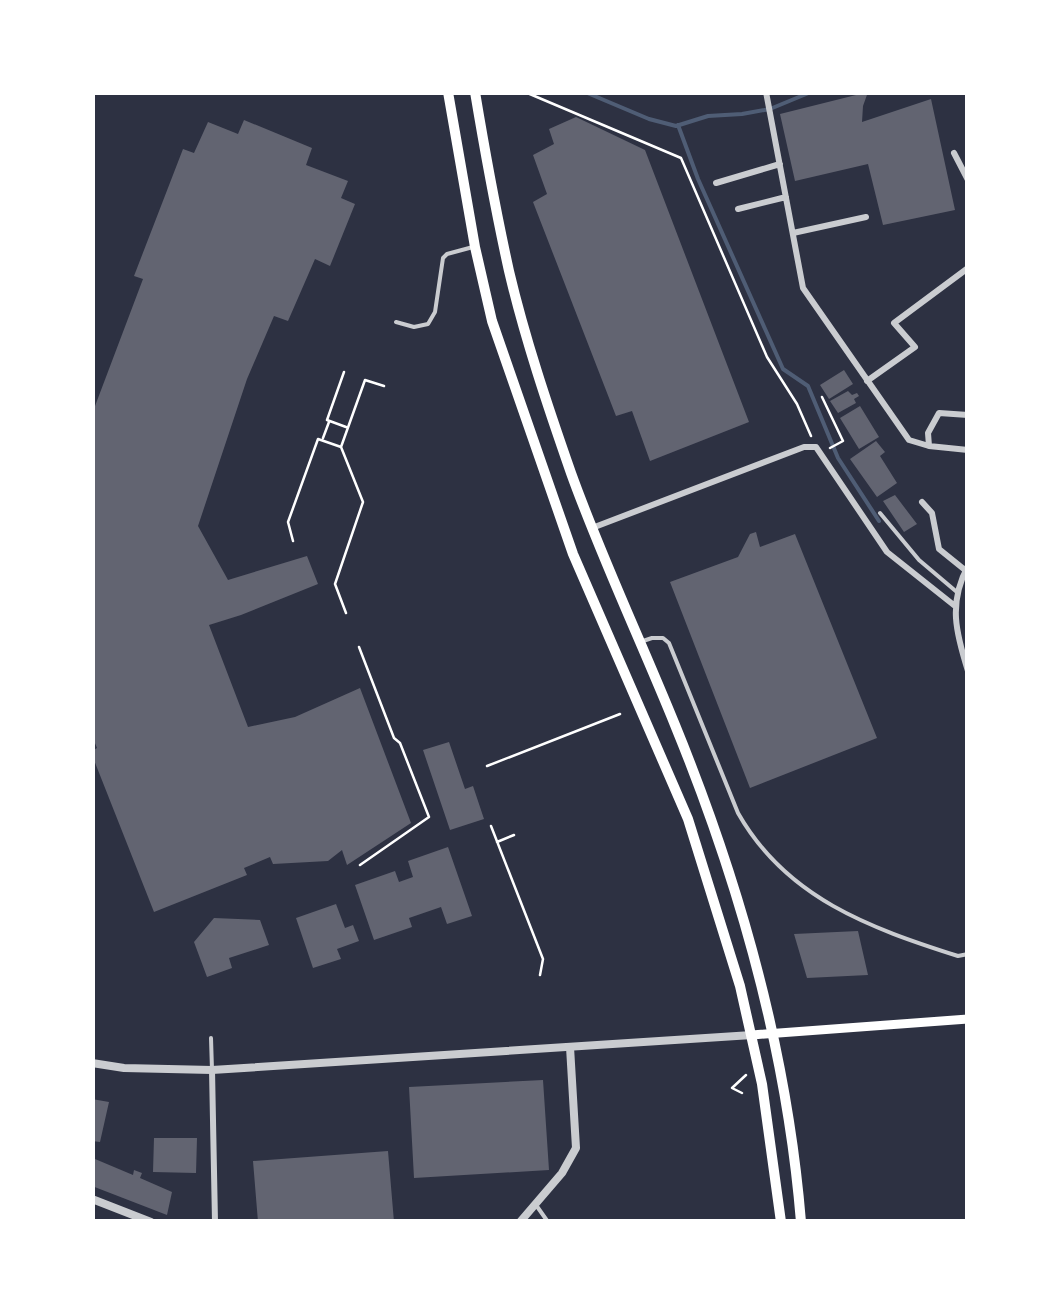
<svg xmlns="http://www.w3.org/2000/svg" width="1060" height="1314" viewBox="0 0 1060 1314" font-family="'Source Sans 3',sans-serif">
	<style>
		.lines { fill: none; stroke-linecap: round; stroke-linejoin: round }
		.stream { stroke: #4f5d75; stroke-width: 4 }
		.building { fill: #626471 }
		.path { stroke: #fff; stroke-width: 2.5 }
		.service { stroke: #caccd0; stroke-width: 4 }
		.minor { stroke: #caccd0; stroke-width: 6 }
		.tertiary { stroke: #caccd0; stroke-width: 8 }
		.secondary { stroke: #fff; stroke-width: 9 }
		.primary { stroke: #fff; stroke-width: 10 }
	</style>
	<rect width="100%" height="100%" fill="#2d3142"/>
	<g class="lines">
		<path class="stream" d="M 585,92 L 649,119 L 676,126 L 708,116 L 742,114 L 770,109 L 811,92
			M 678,125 L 698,179 L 783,369 L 808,386 L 838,458 L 879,521"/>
	</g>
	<path class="building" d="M 868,92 L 863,106 L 862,122 L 931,99 L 955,210 L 883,225 L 868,164 L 795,181 L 780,114 Z
		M 576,117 L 645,150 L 749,422 L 650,461 L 632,411 L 616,416 L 533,202 L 547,194 L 533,155 L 554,144 L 549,129 Z
		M 244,120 L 312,148 L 306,165 L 348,181 L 341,198 L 355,204 L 330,266 L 315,259 L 288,321 L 274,316 L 247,379 L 198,526 L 228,580 L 307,556 L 318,584 L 241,615 L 209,625 L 248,727 L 295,717 L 360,688 L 411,823 L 347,865 L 342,850 L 328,861 L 273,864 L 270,857 L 244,868 L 247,875 L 154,912 L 92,755 L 92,751 L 97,748 L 92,736 L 92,414 L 143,279 L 134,276 L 183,149 L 194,153 L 208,122 L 238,134 Z
		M 844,370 L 853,384 L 829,399 L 820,385 Z
		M 848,391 L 852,395 L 857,393 L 859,396 L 854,399 L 856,403 L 838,413 L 830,401 Z
		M 860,406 L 879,437 L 859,449 L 840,418 Z
		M 876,441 L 885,452 L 880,456 L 897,483 L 877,497 L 850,459 Z
		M 895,495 L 917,524 L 904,532 L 883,501 Z
		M 756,532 L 760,547 L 795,534 L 877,738 L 750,788 L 670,582 L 738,557 L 750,534 Z
		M 449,742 L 465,789 L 473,786 L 484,819 L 450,830 L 423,750 Z
		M 448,847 L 472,916 L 447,924 L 441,907 L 409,918 L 412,927 L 374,940 L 355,885 L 395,871 L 399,882 L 413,877 L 408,861 Z
		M 336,904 L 345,928 L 353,925 L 359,941 L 337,949 L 341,959 L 313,968 L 296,918 Z
		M 214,918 L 260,920 L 269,945 L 229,958 L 232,968 L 207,977 L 194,942 Z
		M 858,931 L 868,975 L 807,978 L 794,934 Z
		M 543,1080 L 549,1170 L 414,1178 L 409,1087 Z
		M 92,1099 L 109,1102 L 100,1142 L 92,1141 Z
		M 154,1138 L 197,1138 L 196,1173 L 153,1172 Z
		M 388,1151 L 394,1222 L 258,1222 L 253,1161 Z
		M 95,1159 L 133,1175 L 134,1170 L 142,1173 L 140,1178 L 172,1192 L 167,1215 L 92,1186 L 92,1167 Z"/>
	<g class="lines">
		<path class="path" d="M 525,92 L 681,158 L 767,357 L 797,404 L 811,436
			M 344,372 L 327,420 L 346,427
			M 822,397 L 843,441 L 830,448
			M 323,438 L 329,422
			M 293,541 L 288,522 L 318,439 L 341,447
			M 346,613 L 335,584 L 363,502 L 341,447 L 365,380 L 384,386
			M 359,647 L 394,738 L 400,743 L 429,817 L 360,865
			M 487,766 L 620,714
			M 491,826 L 543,959 L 540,975
			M 497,842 L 514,835
			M 742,1093 L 732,1088 L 746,1075"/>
		<path class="service" d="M 396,322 L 414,327 L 428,324 L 435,312 L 443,258 L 447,254 L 473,247
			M 880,513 L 919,560 L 958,593
			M 640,642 L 652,638 L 663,638 L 669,643 L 738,813 C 786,898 870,928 958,956 L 968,954
			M 211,1038 L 212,1070
			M 536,1205 L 548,1222"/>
		<path class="minor" d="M 766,92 L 803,288 L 909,440 L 929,446 L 968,450
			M 954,153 L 968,180
			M 716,183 L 780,164
			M 738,209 L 786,197
			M 793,233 L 866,217
			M 867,381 L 915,347 L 894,323 L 968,268
			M 929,446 L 928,433 L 939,413 L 968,415
			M 922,502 L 932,513 L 939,549 L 965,570
			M 592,528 L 804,447 L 816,447 L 887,552 L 955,606
			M 968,566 C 948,603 956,633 968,671
			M 212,1070 L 215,1222"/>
		<path class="tertiary" d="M 92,1063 L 124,1068 L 212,1070 L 752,1035
			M 92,1199 L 151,1222
			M 520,1222 L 562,1173 L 576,1148 L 570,1047"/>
		<path class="secondary" d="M 752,1035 L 968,1019"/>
		<path class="primary" d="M 448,92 L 475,247 L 492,321 L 573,554 L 688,819 L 740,986 L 762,1084 L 781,1222
			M 475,92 C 485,152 496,212 509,271 C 525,339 548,407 571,473 C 602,559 641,641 675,725 C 740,884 787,1050 801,1222"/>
	</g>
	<rect width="1060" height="1314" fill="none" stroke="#ffffff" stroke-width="190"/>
</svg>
